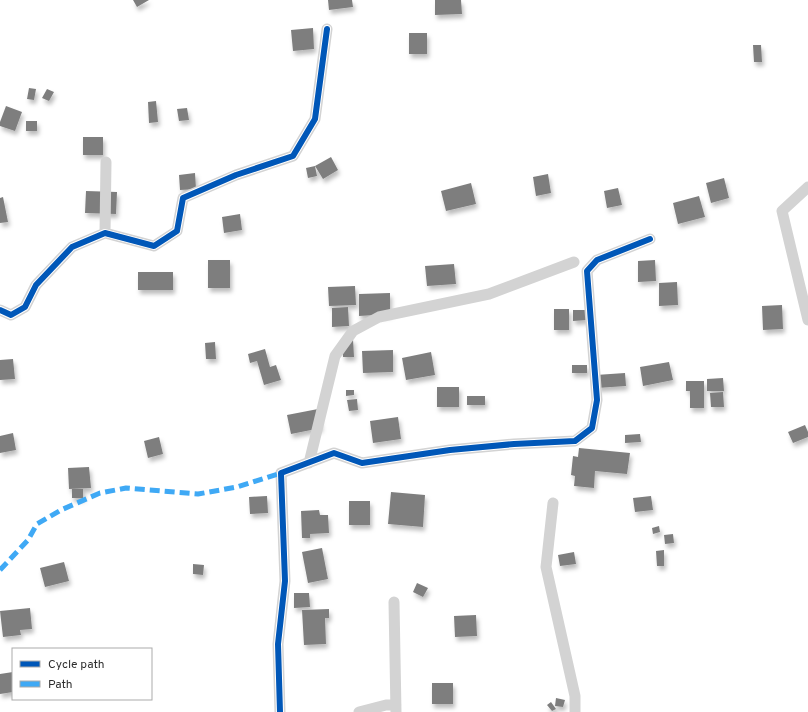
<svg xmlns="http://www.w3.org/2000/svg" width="808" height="712" viewBox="0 0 808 712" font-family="Overpass,sans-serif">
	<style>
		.building { fill: #7e7e7e; filter: url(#shadow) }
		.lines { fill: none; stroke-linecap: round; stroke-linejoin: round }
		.street { stroke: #d3d3d3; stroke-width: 11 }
		.quiet { stroke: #3fa9f5; stroke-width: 5; stroke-dasharray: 10 5; stroke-linecap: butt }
		.cycleway-casing { stroke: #fff; stroke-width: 8 }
		.cycleway { stroke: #0057b8; stroke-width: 6 }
	</style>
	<defs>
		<filter id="shadow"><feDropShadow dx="2" dy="4" stdDeviation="2" flood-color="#0004"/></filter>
	</defs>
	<rect width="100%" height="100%" fill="#fff"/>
	<path class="building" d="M 133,0 L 149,0 L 137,7 Z
		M 328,0 L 352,0 L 353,7 L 329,10 Z
		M 435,0 L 461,0 L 462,14 L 435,15 Z
		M 313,28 L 314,49 L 293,51 L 291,30 Z
		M 409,33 L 427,33 L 427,54 L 409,54 Z
		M 753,45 L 761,45 L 762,62 L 754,62 Z
		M 29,88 L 36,89 L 34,100 L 27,99 Z
		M 47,89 L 54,92 L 49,101 L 42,98 Z
		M 156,101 L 158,122 L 149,123 L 148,102 Z
		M 6,106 L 22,112 L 15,131 L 0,126 L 0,122 Z
		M 187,108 L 189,120 L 179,121 L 177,109 Z
		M 26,121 L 37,121 L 37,131 L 26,131 Z
		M 83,137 L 103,137 L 103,155 L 83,155 Z
		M 331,157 L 338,170 L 323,179 L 315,166 Z
		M 315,166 L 317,176 L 308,178 L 306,168 Z
		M 195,173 L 196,189 L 180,190 L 179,175 Z
		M 548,174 L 551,193 L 536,196 L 533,177 Z
		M 724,178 L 729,198 L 711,203 L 706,183 Z
		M 471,183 L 476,204 L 446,211 L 441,191 Z
		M 618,188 L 622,205 L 607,208 L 604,191 Z
		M 86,191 L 117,192 L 116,214 L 85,213 Z
		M 699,196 L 705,217 L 678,224 L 673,203 Z
		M 3,197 L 8,222 L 0,223 L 0,198 Z
		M 240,214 L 242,230 L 224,233 L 222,217 Z
		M 208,260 L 230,260 L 230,288 L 208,288 Z
		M 655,260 L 656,281 L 638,282 L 638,261 Z
		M 454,264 L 456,284 L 427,286 L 425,266 Z
		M 138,272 L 173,272 L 173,290 L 138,290 Z
		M 677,282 L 678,305 L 659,306 L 659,283 Z
		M 355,286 L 356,305 L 329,306 L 328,287 Z
		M 390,293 L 390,314 L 359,316 L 359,294 Z
		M 782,305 L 783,329 L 763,330 L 762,306 Z
		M 348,307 L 349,326 L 332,327 L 332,308 Z
		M 554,309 L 569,309 L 569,330 L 554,330 Z
		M 573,310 L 586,310 L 587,320 L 573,321 Z
		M 342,339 L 353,339 L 354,357 L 343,357 Z
		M 215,342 L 216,359 L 206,359 L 205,343 Z
		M 265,349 L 270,367 L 276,365 L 281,380 L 264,385 L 257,361 L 250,363 L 248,354 Z
		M 393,350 L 393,372 L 363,373 L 362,351 Z
		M 431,352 L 435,375 L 406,380 L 402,358 Z
		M 13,359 L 15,379 L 0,380 L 0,360 Z
		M 669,362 L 673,380 L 643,386 L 640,367 Z
		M 572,365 L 587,365 L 587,373 L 572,373 Z
		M 625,373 L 626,386 L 597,388 L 596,375 Z
		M 723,378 L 724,391 L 707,391 L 707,379 Z
		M 686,381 L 704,381 L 704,408 L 690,408 L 690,391 L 686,391 Z
		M 437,387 L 459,387 L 459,407 L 437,407 Z
		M 346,390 L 354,390 L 354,395 L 346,396 Z
		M 723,392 L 724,407 L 711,407 L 710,393 Z
		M 467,396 L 485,396 L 485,405 L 467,405 Z
		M 357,399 L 358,410 L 349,411 L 347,400 Z
		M 318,409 L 321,428 L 291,434 L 287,415 Z
		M 398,417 L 401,439 L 373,443 L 370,421 Z
		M 805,425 L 808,432 L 808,437 L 793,443 L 788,432 Z
		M 13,433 L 16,450 L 0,453 L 0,436 Z
		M 640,434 L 641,442 L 625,443 L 625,435 Z
		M 159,437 L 163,454 L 148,458 L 144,441 Z
		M 579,448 L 630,453 L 627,474 L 595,471 L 594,488 L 574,486 L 575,476 L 571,475 L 573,456 L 578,457 Z
		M 89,467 L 91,488 L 69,489 L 68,468 Z
		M 72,489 L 83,489 L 83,498 L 72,498 Z
		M 391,492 L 425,495 L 423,527 L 388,524 Z
		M 267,496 L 268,513 L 250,514 L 249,497 Z
		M 651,496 L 653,510 L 635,512 L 633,498 Z
		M 349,501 L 370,501 L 370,525 L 349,525 Z
		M 319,510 L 320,515 L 328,515 L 329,533 L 310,534 L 310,538 L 302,538 L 301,511 Z
		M 659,526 L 660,532 L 653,534 L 652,528 Z
		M 673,534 L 674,543 L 665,544 L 664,535 Z
		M 322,548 L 328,579 L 308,583 L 302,552 Z
		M 664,550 L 664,566 L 657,566 L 656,551 Z
		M 574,552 L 576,564 L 560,566 L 558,555 Z
		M 64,562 L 69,581 L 45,587 L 40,568 Z
		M 193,564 L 204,565 L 203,575 L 193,574 Z
		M 417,583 L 428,588 L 423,597 L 413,592 Z
		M 294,593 L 309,593 L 310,607 L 294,608 Z
		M 30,608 L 32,629 L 20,630 L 21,635 L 3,637 L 0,611 Z
		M 329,609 L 329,618 L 325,618 L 326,644 L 304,645 L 302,610 Z
		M 476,615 L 477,636 L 455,637 L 454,616 Z
		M 13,672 L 13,692 L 0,694 L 0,674 Z
		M 432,683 L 453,683 L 453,704 L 432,704 Z
		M 556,698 L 565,700 L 563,707 L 555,706 Z
		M 551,702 L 556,709 L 552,711 L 547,705 Z"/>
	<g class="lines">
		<path class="street" d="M 808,187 L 782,211 L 808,320
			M 105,233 L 106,162
			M 0,310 L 11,315 L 25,307 L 36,285 L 72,247 L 105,233 L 154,246 L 177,231 L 183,198 L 236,175 L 293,156 L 315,119 L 327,29
			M 309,463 L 335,356 L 353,331 L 379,317 L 489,294 L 574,262
			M 553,503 L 546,567 L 575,696 L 575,712
			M 394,602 L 396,712
			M 280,712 L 278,644 L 285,581 L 281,473 L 334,453 L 362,463 L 450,450 L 514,444 L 575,441 L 592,428 L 597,400 L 587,271 L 597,260 L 650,239
			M 359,712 L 386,705 L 396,705"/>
		<path class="quiet" d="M 0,570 L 28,540 L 37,524 L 61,510 L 100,493 L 126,488 L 198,494 L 237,487 L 281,473"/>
		<defs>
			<path id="cycleway" d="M 0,310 L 11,315 L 25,307 L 36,285 L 72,247 L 105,233 L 154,246 L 177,231 L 183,198 L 236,175 L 293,156 L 315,119 L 327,29
				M 280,712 L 278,644 L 285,581 L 281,473 L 334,453 L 362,463 L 450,450 L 514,444 L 575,441 L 592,428 L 597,400 L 587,271 L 597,260 L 650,239"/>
		</defs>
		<use href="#cycleway" class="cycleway-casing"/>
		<use href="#cycleway" class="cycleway"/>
	</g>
	<rect x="12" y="648" width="140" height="52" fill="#ffffff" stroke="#ababab"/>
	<rect x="20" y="661" width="20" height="6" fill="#0057b8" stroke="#ababab"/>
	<text x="48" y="668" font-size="12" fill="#2e2e2e">Cycle path</text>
	<rect x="20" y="681" width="20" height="6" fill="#3fa9f5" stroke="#ababab"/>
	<text x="48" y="688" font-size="12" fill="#2e2e2e">Path</text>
</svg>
